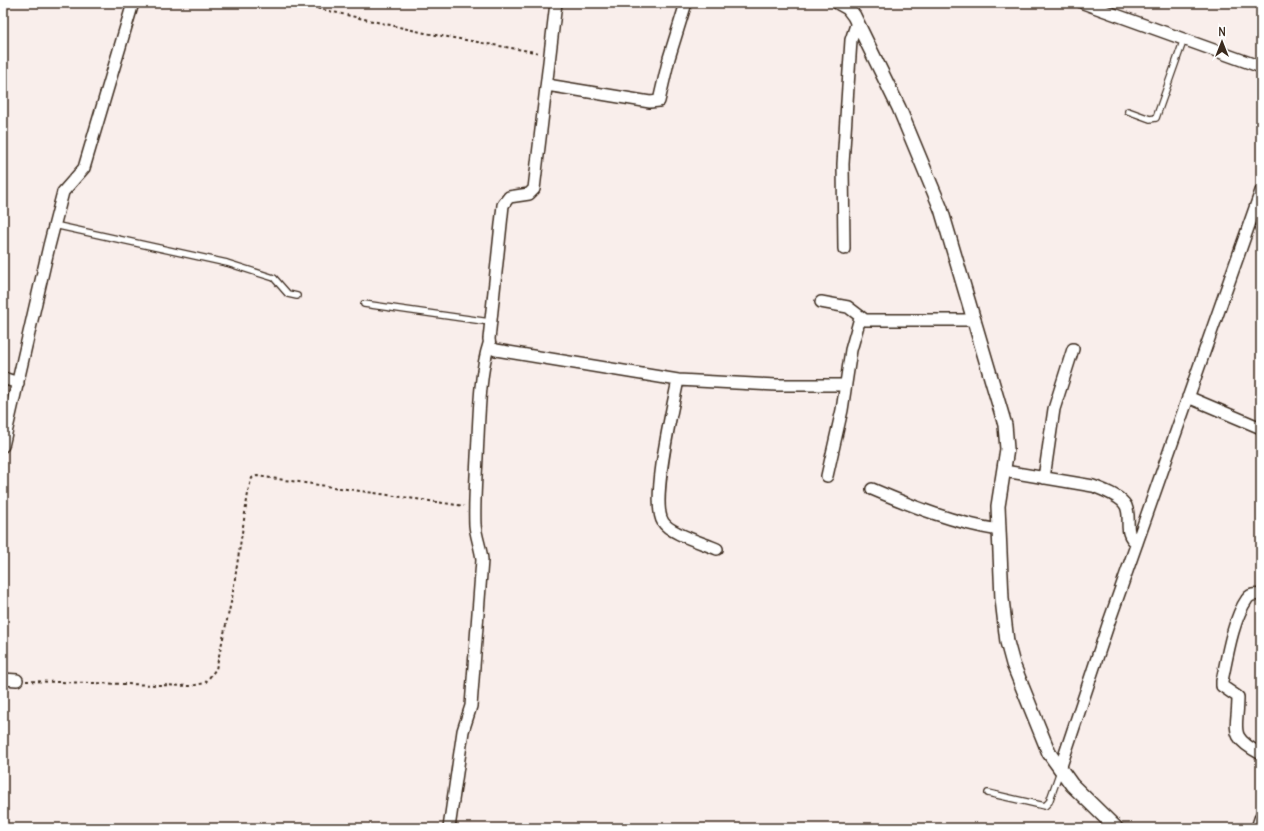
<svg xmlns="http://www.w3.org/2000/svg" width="1264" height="831" viewBox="0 0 1264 831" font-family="Delius,sans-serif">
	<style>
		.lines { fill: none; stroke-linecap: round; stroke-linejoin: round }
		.service-casing { stroke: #3b2a1e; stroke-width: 8 }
		.minor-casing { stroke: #3b2a1e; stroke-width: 14 }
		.tertiary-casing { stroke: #3b2a1e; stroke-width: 16 }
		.path { stroke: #3b2a1e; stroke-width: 2; stroke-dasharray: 3 3; stroke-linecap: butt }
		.service { stroke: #fff; stroke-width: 5.5 }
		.minor { stroke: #fff; stroke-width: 11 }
		.tertiary { stroke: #fff; stroke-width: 13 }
	</style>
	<rect width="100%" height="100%" fill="#f9eeeb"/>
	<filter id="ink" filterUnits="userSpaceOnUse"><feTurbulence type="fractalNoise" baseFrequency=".025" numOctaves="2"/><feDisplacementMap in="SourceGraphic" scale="8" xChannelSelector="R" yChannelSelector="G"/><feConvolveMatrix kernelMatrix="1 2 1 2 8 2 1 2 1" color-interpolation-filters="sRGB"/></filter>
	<g filter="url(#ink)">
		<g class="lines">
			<defs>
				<path id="service" d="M 1128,111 L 1150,119 L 1156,118 L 1184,39
					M 54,225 L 227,263 L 274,278 L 288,294 L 297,296
					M 364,304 L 490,322
					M 988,793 L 1045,806 L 1049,802 L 1060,771"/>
				<path id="minor" d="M 556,3 L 534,189 L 529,194 L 509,197 L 503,205 L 489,339 L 490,347 L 496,350 L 678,380 L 776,385 L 845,385
					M 1083,3 L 1261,67
					M 547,85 L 650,102 L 659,101 L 669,58 L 686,3
					M 844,249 L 843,164 L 851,40 L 857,22
					M 821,302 L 848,307 L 865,320 L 975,320
					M 3,378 L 18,383
					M 678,380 C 673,406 650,502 663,522 C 670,534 704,543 717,549
					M 1188,397 L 1261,428
					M 3,446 L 49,246 L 63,192 L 84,168 L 133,3
					M 1004,471 L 1093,486 C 1103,490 1121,496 1126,506 C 1132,519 1122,533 1137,543
					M 827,476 L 842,410 L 851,350 L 860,318
					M 1044,478 L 1054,409 L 1073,349
					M 872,489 C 914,507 954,523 999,530
					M 1261,595 C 1256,594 1250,594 1247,599 C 1233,619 1227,657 1222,681 L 1222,686 L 1238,697 C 1238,730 1227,736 1261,754
					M 3,679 L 17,680
					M 1060,769 L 1109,622 L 1261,191
					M 449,828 L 463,731 L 471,706 L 482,560 C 481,548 476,537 475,525 C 474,502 476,479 477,457 C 479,424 479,374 489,344
					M 1257,828 L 1261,816"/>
				<path id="tertiary" d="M 839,3 L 848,8 L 854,16 L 899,108 L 941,209 L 1005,425 L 1007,449 L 998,506 L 1002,599 L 1007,642 L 1013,664 L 1049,753 L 1072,785 L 1116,828"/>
			</defs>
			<use href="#service" class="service-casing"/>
			<use href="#minor" class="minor-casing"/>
			<use href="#tertiary" class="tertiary-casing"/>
			<path class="path" d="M 294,3 L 425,33 L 540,53
				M 26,681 L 191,686 L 205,683 L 216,669 L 232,598 L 249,487 L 252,478 L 257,476 L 464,506"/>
			<use href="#service" class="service"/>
			<use href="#minor" class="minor"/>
			<use href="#tertiary" class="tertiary"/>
		</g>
	</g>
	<rect width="1264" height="831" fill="none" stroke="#fff" stroke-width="16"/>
	<rect x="8" y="8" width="1248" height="815" fill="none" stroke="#3b2a1e" stroke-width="1.5" filter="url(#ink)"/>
	<g transform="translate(1222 42)" stroke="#ffffff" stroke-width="3" paint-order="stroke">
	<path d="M0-3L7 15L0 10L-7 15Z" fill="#3b2a1e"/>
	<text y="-6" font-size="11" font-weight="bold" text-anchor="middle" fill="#3b2a1e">N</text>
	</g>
</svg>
